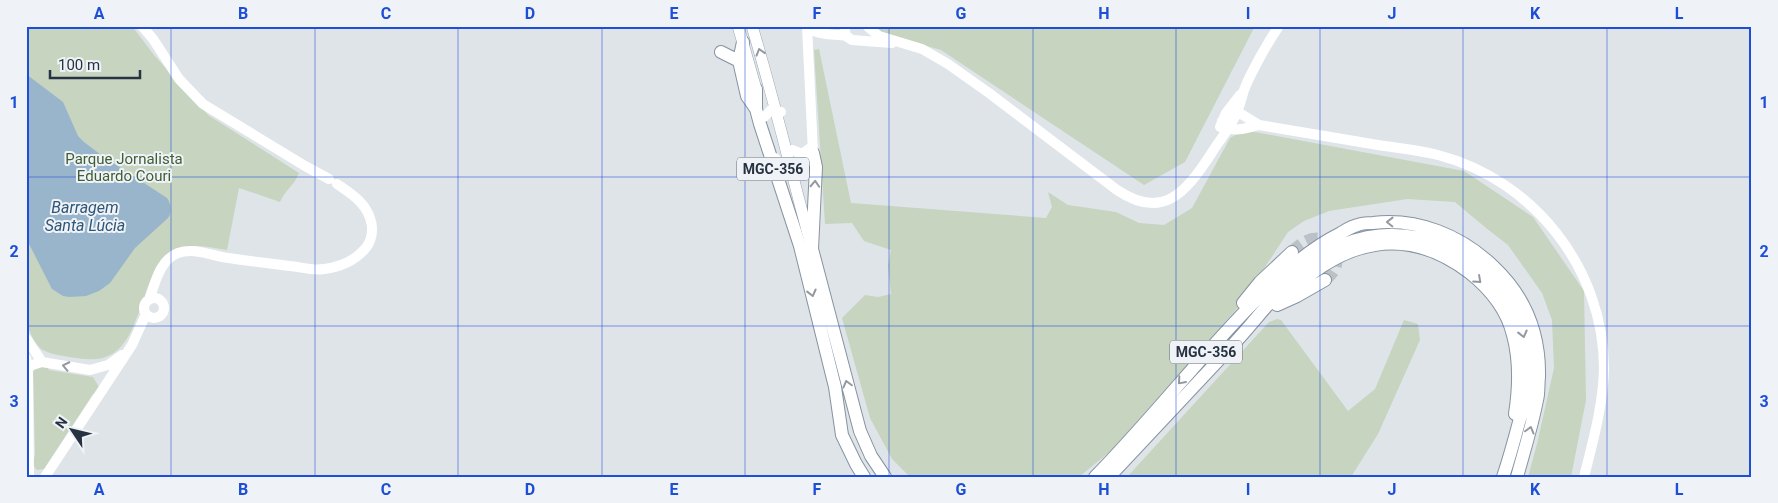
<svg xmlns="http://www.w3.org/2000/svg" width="1778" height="503" viewBox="0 0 1778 503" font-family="Roboto,sans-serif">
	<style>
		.green { fill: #c6d4c0 }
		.water { fill: #99b5cb }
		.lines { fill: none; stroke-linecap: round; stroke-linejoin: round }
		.highway-tunnel { stroke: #bac1c7; stroke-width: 12; stroke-dasharray: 12 6; stroke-linecap: butt }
		.primary-casing { stroke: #9ea9b6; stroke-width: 12 }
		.highway-casing { stroke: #8693a1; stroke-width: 14 }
		.secondary { stroke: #fff; stroke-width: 10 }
		.primary { stroke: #fff; stroke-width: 11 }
		.highway { stroke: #fff; stroke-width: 12 }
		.oneway { stroke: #9399a0 }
		.grid { fill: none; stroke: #1d4ed8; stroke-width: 1; stroke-opacity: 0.55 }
		.labels { text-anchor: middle; stroke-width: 4; stroke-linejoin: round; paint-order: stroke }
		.shield { fill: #eff3f7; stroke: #636d78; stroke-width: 1 }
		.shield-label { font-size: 14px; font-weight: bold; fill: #273341 }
		.park-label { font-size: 15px; fill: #3f5e34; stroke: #eff3f7 }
		.water-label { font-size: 16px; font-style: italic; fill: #2f5577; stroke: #eff3f7 }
		.neatline { fill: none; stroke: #1d4ed8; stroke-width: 2 }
		.grid-label { font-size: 16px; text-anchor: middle; font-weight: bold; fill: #1d4ed8 }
	</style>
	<rect width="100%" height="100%" fill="#dfe4e9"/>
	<path class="green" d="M 31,26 L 132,26 L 154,55 L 208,115 L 299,173 C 294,186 284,191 280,202 L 239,188 L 227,250 C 209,247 193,242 175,251 C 135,272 146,355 96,359 C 87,360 78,358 69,357 C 39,352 37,350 26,322 L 26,29 Z
		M 874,26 L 1255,26 L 1185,162 L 1144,185 L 941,50 L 877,32 Z
		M 819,49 L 851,203 L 1046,218 L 1052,207 L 1048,192 L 1068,205 L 1116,212 L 1139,223 L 1164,225 L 1192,208 L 1230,138 L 1244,130 L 1464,171 L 1533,217 L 1584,291 L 1586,400 L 1571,477 L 1528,477 L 1537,444 L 1554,368 L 1552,320 L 1542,293 L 1508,245 L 1486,228 L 1455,202 L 1407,199 L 1329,211 L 1304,221 L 1288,232 L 1240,305 L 1113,449 L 1079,477 L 910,477 L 892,459 L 870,418 L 842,318 L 865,295 L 878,297 L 891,294 L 888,266 L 891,250 L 864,241 L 852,223 L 825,224 L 814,50 Z
		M 1277,319 L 1281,320 L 1348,411 L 1375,389 L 1404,320 L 1418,324 L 1420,340 L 1378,434 L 1351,477 L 1127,477 L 1269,322 Z
		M 44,366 L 47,367 L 49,370 L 93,377 L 99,387 L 98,393 L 93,394 L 44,469 L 37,470 C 30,463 35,460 35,453 L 33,372 L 36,368 Z"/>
	<path class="water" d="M 26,74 L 63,102 L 78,136 L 84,142 L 101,155 L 167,198 C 171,203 172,213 168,218 L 135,248 L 110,283 L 99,291 L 86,296 L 69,297 L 63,296 L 52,289 L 26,238 Z"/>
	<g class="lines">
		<path class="highway-tunnel" d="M 1292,252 C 1302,243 1308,237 1322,239 C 1336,255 1344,265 1325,280"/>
		<defs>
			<path id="primary" d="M 738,26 L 756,89
				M 752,26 C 774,99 791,172 811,245"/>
			<path id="highway" d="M 721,52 L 739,61 L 747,96 L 756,109
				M 739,61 L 743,42
				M 756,89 L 756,109 L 760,124 L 800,246 L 835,387 L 842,435 L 856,464 L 864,477
				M 813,153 L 816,167 L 812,249 L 860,431 L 871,456 L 885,477
				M 1287,295 C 1342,241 1405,223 1470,273 C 1490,289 1507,310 1513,335 C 1520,361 1519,388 1515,414
				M 1243,303 L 1260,282 L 1292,252
				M 1277,305 L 1297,296 L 1325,280
				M 1095,477 C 1152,419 1201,355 1258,298 C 1285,272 1307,250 1341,233 C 1346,230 1352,226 1358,225 C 1362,223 1368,223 1373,223 C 1418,218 1460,235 1493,266 C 1525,296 1540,334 1539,377 C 1538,385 1539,393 1537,400 C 1532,426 1524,451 1517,477
				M 1109,477 C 1149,434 1190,391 1230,348 C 1253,324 1272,297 1296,275 C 1354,221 1432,222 1490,275 C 1521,305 1532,351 1527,393 C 1526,403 1522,413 1519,422 C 1514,441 1509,459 1503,477"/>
		</defs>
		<use href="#primary" class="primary-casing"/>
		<use href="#highway" class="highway-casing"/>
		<path class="secondary" d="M 142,26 L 153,39 L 179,79 L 203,104 L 305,166 L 329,179
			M 844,26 L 846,36 L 852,40 L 892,43
			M 807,27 C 816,35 834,34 846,36
			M 868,27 L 879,36 L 922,49 L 948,64 L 989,93 L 1117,190 C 1163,221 1186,192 1211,154 C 1219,140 1231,128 1237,112 C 1240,105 1242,97 1244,90 C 1251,72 1268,42 1279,26
			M 1232,111 L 1238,112 L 1259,125
			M 764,117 L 771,110 L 781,112
			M 1222,121 C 1229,135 1246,128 1259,125 C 1299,132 1338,138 1378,145 C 1398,148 1419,150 1438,155 C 1534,180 1604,269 1604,369 C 1603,406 1593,441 1584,477
			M 1220,127 L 1226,113 L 1240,95
			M 792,150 L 802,154 L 813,146
			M 775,158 C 787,173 804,168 813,153 L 807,26
			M144 308a10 10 0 1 1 20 0a10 10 0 1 1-20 0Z
			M 149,300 C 155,284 159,260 178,253 C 193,248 207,254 222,257 C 245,261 268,263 290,266 C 301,267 313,271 324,269 C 340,267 353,262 364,250 C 372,242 374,229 370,218 C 365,202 350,193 337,184
			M 26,338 L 42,362
			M 26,358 L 28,366 L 29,477
			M 26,367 L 42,362 L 90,370 L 108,365 L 122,355
			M 45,477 L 132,345 L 146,314"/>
		<use href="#primary" class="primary"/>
		<use href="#highway" class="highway"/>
	</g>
	<defs><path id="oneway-chevron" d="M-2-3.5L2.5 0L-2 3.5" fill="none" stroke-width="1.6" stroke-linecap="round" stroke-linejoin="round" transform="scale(1.25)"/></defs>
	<g class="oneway">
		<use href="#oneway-chevron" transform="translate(760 52) rotate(-107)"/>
		<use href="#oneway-chevron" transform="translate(815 184) rotate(-87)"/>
		<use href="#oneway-chevron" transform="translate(1390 222) rotate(-179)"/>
		<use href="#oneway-chevron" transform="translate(1478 280) rotate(42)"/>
		<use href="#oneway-chevron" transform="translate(812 293) rotate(76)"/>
		<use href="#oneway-chevron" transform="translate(1523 334) rotate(76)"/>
		<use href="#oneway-chevron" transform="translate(66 366) rotate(-168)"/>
		<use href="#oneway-chevron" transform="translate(1181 381) rotate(131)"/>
		<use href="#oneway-chevron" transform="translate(847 384) rotate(-105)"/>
		<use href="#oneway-chevron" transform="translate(1530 430) rotate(-75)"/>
	</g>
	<path class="grid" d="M 171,26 L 171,477M 315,26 L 315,477M 458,26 L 458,477M 602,26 L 602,477M 745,26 L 745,477M 889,26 L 889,477M 1033,26 L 1033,477M 1176,26 L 1176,477M 1320,26 L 1320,477M 1463,26 L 1463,477M 1607,26 L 1607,477M 26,177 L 1752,177M 26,326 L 1752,326"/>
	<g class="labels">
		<g class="shield">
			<rect x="737" y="157.5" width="72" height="23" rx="4"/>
			<rect x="1170" y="340.5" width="72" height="23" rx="4"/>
		</g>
		<g class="shield-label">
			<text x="773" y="174">MGC-356</text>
			<text x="1206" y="357">MGC-356</text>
		</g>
		<g class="park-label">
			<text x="124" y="164">Parque Jornalista<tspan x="124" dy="17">Eduardo Couri</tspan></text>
		</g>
		<g class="water-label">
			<text x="85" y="213">Barragem<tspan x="85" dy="18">Santa Lúcia</tspan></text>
		</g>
	</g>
	<rect width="1778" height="503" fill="none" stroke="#eff3f7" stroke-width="55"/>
	<g transform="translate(72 430) rotate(305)" stroke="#eff3f7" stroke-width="4" paint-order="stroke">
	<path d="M0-4L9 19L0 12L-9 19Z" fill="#273341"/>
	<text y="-8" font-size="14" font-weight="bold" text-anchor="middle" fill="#273341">N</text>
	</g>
	<path d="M50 70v8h90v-8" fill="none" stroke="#273341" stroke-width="2.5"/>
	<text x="58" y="70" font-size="15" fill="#273341" stroke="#eff3f7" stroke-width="4" paint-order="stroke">100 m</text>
	<rect x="28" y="28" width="1722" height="448" class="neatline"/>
	<g class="grid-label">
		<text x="99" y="19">A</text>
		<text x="243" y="19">B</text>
		<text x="386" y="19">C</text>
		<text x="530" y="19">D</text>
		<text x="674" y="19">E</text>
		<text x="817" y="19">F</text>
		<text x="961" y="19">G</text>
		<text x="1104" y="19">H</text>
		<text x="1248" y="19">I</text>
		<text x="1392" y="19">J</text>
		<text x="1535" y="19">K</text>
		<text x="1679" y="19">L</text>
		<text x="14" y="108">1</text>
		<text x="1764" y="108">1</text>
		<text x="14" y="257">2</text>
		<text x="1764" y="257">2</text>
		<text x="14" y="407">3</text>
		<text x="1764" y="407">3</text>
		<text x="99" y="495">A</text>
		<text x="243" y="495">B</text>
		<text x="386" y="495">C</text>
		<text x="530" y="495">D</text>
		<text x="674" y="495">E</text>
		<text x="817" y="495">F</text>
		<text x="961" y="495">G</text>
		<text x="1104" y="495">H</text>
		<text x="1248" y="495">I</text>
		<text x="1392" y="495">J</text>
		<text x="1535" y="495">K</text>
		<text x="1679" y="495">L</text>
	</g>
</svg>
